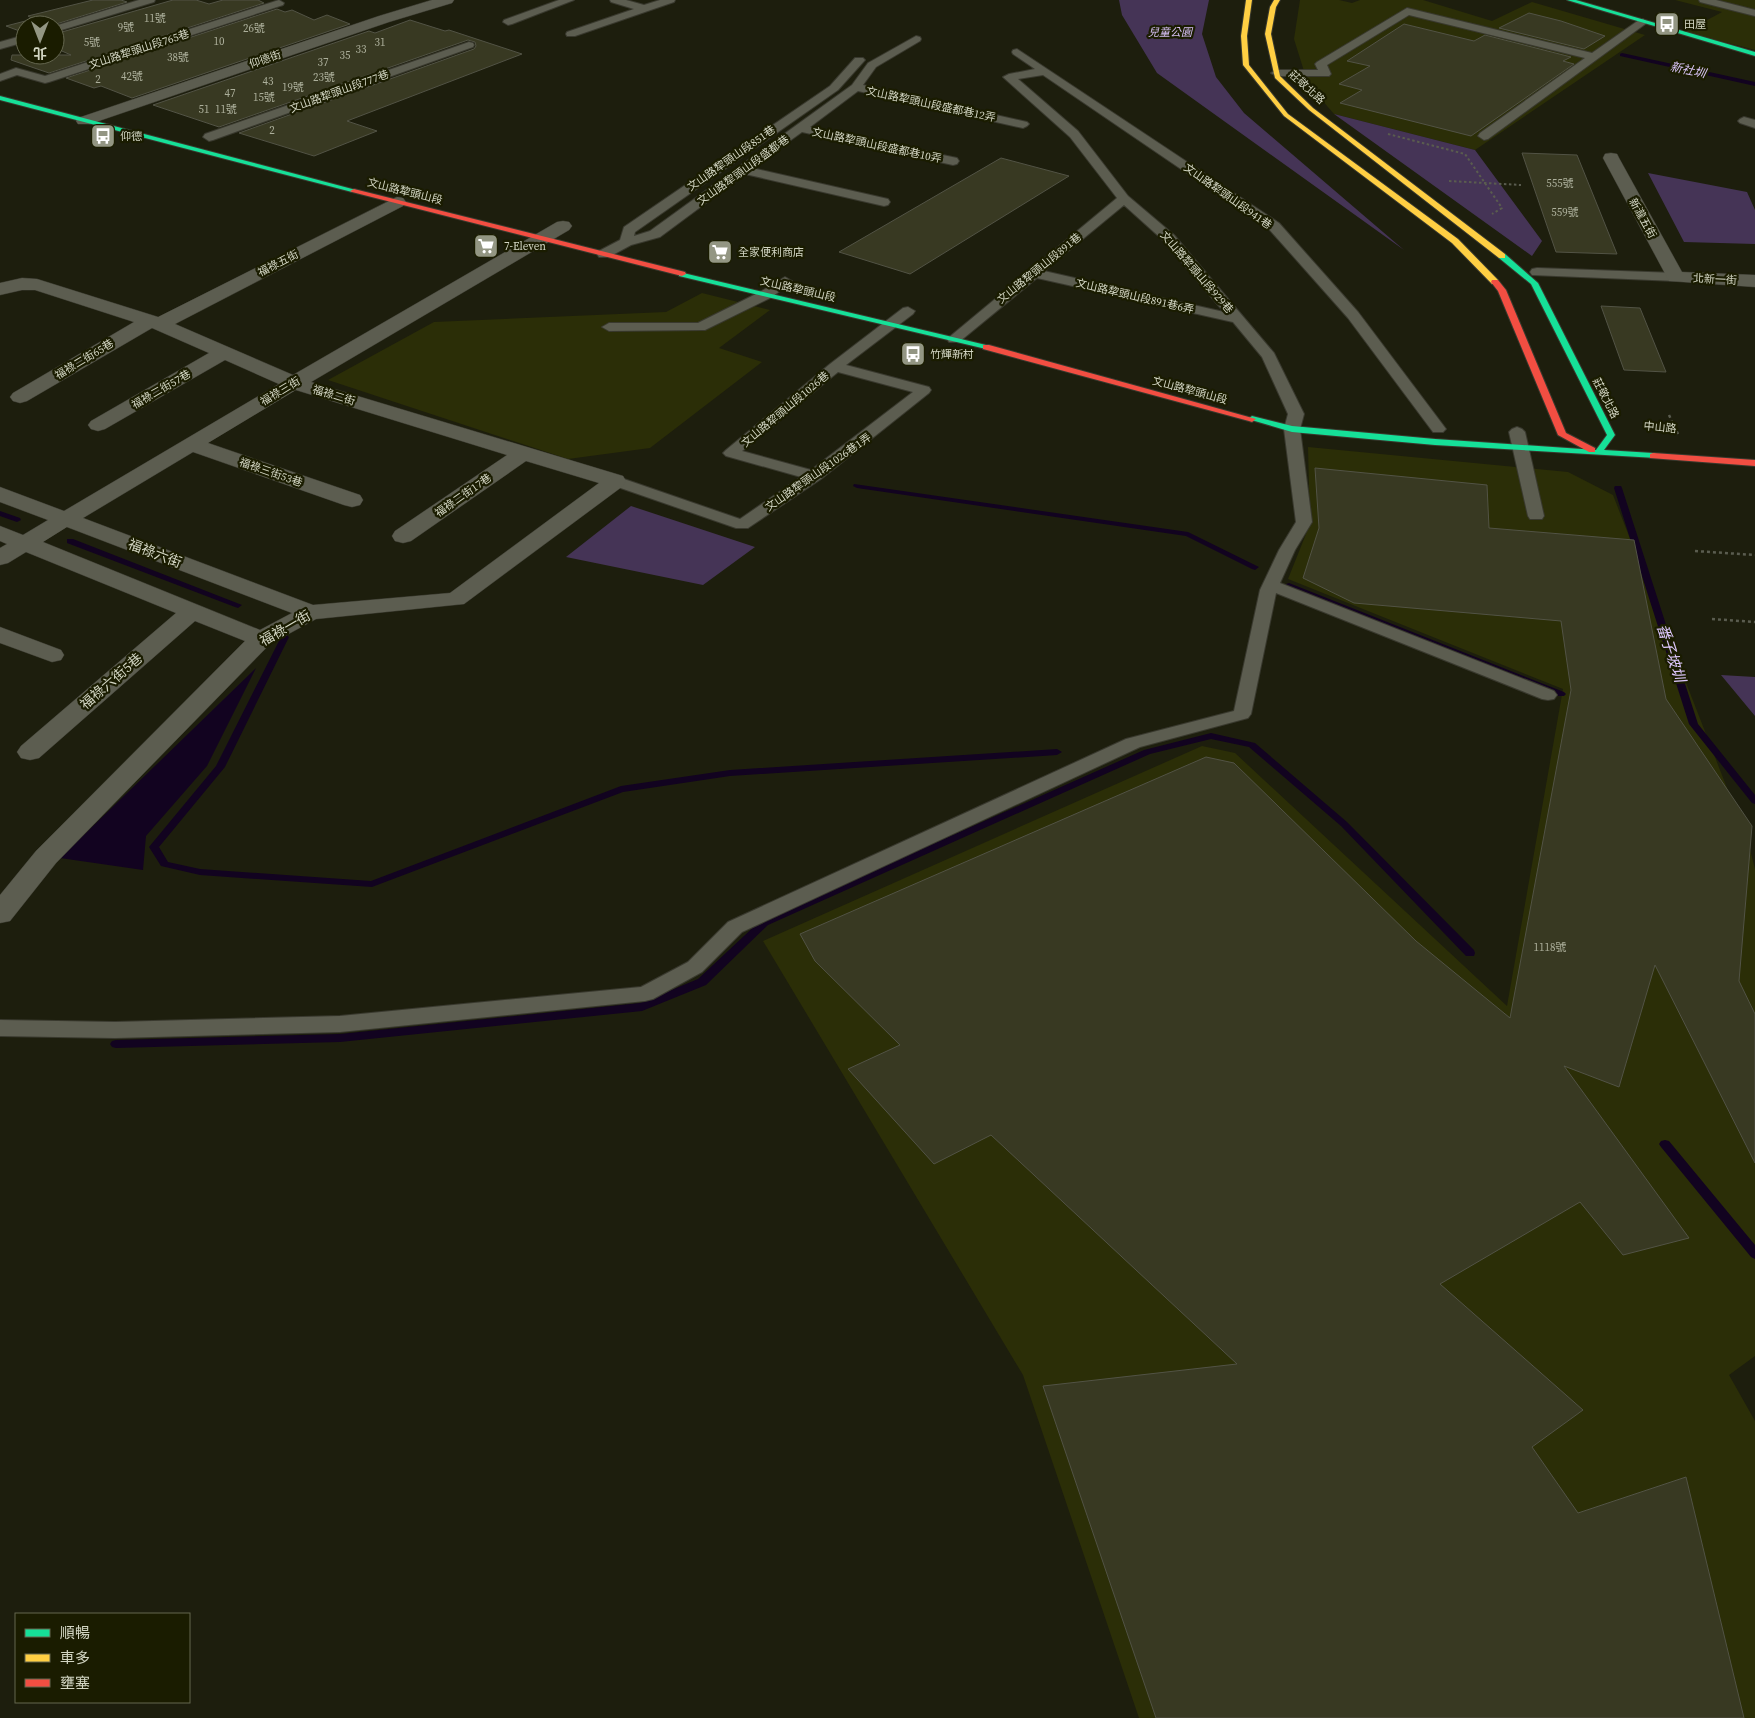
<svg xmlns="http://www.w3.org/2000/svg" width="1755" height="1718" viewBox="0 0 1755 1718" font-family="'Source Serif 4','Noto Sans TC',serif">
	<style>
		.built { fill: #2b2e07 }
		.green { fill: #453456 }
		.water { fill: #120320 }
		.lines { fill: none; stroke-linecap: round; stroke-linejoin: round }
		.stream { fill: #120320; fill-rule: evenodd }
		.building { fill: #383922; stroke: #525345 }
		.lane-casing { stroke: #39392e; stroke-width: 2 }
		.street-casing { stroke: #39392e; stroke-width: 1 }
		.fast-casing { stroke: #39392e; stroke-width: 2 }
		.slow-casing { stroke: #39392e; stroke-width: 2 }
		.jam-casing { stroke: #39392e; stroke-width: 2 }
		.path-far1 { stroke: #5a5c4f; stroke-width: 2; stroke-dasharray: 2.5 2.5; stroke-linecap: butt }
		.path { stroke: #5a5c4f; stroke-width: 2.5; stroke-dasharray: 3 3; stroke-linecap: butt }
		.lane { fill: #5c5d50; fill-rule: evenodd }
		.street { fill: #5c5d50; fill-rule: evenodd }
		.fast { fill: #16e098; fill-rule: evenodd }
		.slow { fill: #ffcf43; fill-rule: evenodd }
		.jam { fill: #f24e42; fill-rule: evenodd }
		.labels { text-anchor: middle; stroke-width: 4.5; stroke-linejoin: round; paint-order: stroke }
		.number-label { font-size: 11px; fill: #acaf9b }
		.far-poi-label { font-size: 11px; fill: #d3d6c3; stroke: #1a1c00; text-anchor: start }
		.far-park-label { font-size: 11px; font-style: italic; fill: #d5bef3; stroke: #1a1c00 }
		.far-street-label { font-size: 11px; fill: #d3d6c3; stroke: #1a1c00 }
		.far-water-label { font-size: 12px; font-style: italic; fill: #ddc7fc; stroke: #1a1c00 }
		.street-label { font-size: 14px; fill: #d3d6c3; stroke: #1a1c00 }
		.water-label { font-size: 15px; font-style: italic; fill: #ddc7fc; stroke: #1a1c00 }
	</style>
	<rect width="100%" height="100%" fill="#1d1e0d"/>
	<path class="built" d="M 1300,0 L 1339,0 L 1352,3 L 1360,0 L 1423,0 L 1492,21 L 1532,2 L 1645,35 L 1475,150 L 1334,114 L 1308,84 L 1294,39 Z
		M 1675,0 L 1755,0 L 1755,50 L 1685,32 L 1722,12 Z
		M 702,293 L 770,310 L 719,348 L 762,362 L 650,448 L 568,459 L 328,380 L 434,322 L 666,312 Z
		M 1308,447 L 1568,472 L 1613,495 L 1748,842 L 1755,869 L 1755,1356 L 1729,1375 L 1755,1421 L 1755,1718 L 1139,1718 L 1023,1375 L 763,941 L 1202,746 L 1235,753 L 1507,1006 L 1563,689 L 1288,579 L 1310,524 Z"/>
	<path class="green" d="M 1119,0 L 1209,0 L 1202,34 L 1216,77 L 1244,113 L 1404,250 L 1157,73 L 1122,15 Z
		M 1334,114 L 1475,150 L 1542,241 L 1532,256 Z
		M 1648,173 L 1747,192 L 1755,210 L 1755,244 L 1684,242 Z
		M 631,506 L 755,547 L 703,585 L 566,557 Z
		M 1721,675 L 1755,677 L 1755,716 Z"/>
	<path class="water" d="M 256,668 L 207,766 L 146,836 L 143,870 L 60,858 Z"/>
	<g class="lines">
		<path class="stream" d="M 1622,53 L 1755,82 L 1755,86 L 1620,56 L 1620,54 Z
			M 854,484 L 1188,532 L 1259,567 L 1255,570 L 1252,569 L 1186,536 L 857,488 L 853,486 Z
			M 1615,486 L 1621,486 L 1622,488 L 1698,724 L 1755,795 L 1755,804 L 1752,803 L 1689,724 L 1614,488 Z
			M 0,511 L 20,518 L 21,520 L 17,522 L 0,516 Z
			M 67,539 L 73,539 L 242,605 L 238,608 L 235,607 L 67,543 Z
			M 1289,583 L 1564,692 L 1566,694 L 1564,696 L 1558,696 L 1286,588 L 1286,584 Z
			M 285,634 L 289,637 L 225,767 L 159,847 L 168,862 L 200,869 L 371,881 L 621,786 L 730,770 L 1057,749 L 1062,752 L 1057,755 L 730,776 L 623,792 L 372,887 L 200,875 L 161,866 L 149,847 L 216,766 L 281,637 Z
			M 1211,733 L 1255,743 L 1347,822 L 1474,950 L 1475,953 L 1474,956 L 1466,956 L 1341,826 L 1249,747 L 1211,739 L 1150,754 L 768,925 L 706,985 L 642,1011 L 340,1042 L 116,1048 L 112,1047 L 110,1044 L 112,1041 L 116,1040 L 340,1034 L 640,1003 L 698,979 L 760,921 L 1144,750 Z
			M 1665,1140 L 1669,1141 L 1755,1245 L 1755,1259 L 1751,1257 L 1661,1147 L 1659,1144 L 1661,1141 Z"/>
	</g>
	<path class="building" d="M 93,0 L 121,0 L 127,2 L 53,25 L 25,25 L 25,33 L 6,26 L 33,19 L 28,16 Z
		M 173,0 L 196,0 L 209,4 L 223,0 L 258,0 L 264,3 L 49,73 L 11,60 L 12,55 L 71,55 L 55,48 L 55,34 Z
		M 277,9 L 285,12 L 292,10 L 314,20 L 327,15 L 350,24 L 132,98 L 101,86 L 94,88 L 66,78 Z
		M 1529,13 L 1561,21 L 1605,36 L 1584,49 L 1499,28 Z
		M 410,20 L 445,31 L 449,30 L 522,54 L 347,121 L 377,131 L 314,156 L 239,133 L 474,49 L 476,46 L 475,42 L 468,40 L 219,127 L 153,105 L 369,31 L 375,33 Z
		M 1404,24 L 1474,41 L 1485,35 L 1571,57 L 1563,61 L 1574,64 L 1471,136 L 1340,103 L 1362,90 L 1339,84 L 1370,66 L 1347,61 Z
		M 1522,153 L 1577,155 L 1617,254 L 1556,252 Z
		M 1001,158 L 1069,176 L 910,274 L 839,252 Z
		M 1601,306 L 1640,308 L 1666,372 L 1624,370 Z
		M 1315,468 L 1487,485 L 1489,528 L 1634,540 L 1666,699 L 1752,826 L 1739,981 L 1755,1014 L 1755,1163 L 1655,965 L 1619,1087 L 1564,1066 L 1689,1238 L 1623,1255 L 1580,1202 L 1440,1284 L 1583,1410 L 1532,1447 L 1578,1513 L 1686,1477 L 1744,1718 L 1156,1718 L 1043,1386 L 1237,1364 L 991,1135 L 934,1164 L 848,1069 L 900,1045 L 815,961 L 800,934 L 1206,757 L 1234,763 L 1416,941 L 1510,1018 L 1571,690 L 1561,621 L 1354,603 L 1303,578 L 1319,528 Z"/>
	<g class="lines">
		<defs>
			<path id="lane" d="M 139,0 L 155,0 L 154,2 L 55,32 L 55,26 Z
				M 279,0 L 284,3 L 283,5 L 49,82 L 45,83 L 17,75 L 0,81 L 0,74 L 16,68 L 45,76 Z
				M 559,0 L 574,0 L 512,24 L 508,25 L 503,22 L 504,20 Z
				M 610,0 L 626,0 L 644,5 L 660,0 L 675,0 L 674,2 L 575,36 L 567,36 L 566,34 L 567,32 L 634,9 L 611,2 Z
				M 1699,0 L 1716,0 L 1755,10 L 1755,16 L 1700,2 Z
				M 1407,8 L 1592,53 L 1639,20 L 1643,19 L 1648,22 L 1488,139 L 1484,140 L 1478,136 L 1480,133 L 1585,58 L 1409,15 L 1327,65 L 1331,74 L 1329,76 L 1277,76 L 1271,73 L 1277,70 L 1318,70 L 1315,64 L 1317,62 Z
				M 25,35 L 25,42 L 0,49 L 0,42 Z
				M 916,36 L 920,37 L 921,39 L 920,41 L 876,67 L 863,85 L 1027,122 L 1029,124 L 1027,126 L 1023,128 L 858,91 L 810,127 L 957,158 L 959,161 L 957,164 L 953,165 L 802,132 L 752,168 L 888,199 L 890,202 L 888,205 L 884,206 L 745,174 L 660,237 L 631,245 L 609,257 L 599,257 L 597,254 L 599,251 L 620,240 L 624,227 L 830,86 L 855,58 L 863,58 L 865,60 L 838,90 L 635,232 L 634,236 L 650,231 L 852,85 L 868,63 Z
				M 469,42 L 473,43 L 474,45 L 473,47 L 213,140 L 209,141 L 203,137 L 205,134 Z
				M 1017,49 L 1279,223 L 1358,312 L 1446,429 L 1443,432 L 1433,432 L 1348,318 L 1269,229 L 1043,75 L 1018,79 L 1078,131 L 1128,196 L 1174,235 L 1274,353 L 1304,414 L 1300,429 L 1312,522 L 1295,550 L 1280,583 L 1554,691 L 1557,695 L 1554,699 L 1548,700 L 1542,699 L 1276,593 L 1251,714 L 1248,718 L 1140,747 L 742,932 L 702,972 L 653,999 L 645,1001 L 340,1032 L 115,1038 L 0,1036 L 0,1020 L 115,1022 L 340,1016 L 641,987 L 688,962 L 728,922 L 1126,739 L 1234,711 L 1260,590 L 1279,550 L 1296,522 L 1284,429 L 1288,414 L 1262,357 L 1233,322 L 1037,278 L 959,342 L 949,342 L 947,339 L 1117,198 L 1070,137 L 1003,77 L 1009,74 L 1035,69 L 1013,54 L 1012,52 L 1013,50 ZM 1124,205 L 1164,241 L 1224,312 L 1044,271 Z
				M 1744,117 L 1755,120 L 1755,128 L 1740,123 L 1738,121 L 1740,119 Z
				M 1537,268 L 1676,273 L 1683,277 L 1676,281 L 1532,275 L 1530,272 L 1532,269 Z
				M 785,277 L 792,281 L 790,284 L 770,298 L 705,330 L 609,331 L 602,327 L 609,323 L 698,323 L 760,292 Z
				M 908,307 L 915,311 L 913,314 L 846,365 L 929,387 L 931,390 L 929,393 L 821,479 L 748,528 L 736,528 L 609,484 L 607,481 L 609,478 L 621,478 L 740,519 L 801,477 L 726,456 L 723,453 L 726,450 L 830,364 L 903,308 ZM 838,372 L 913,392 L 811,470 L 742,451 Z
				M 1517,427 L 1522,429 L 1525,432 L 1544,516 L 1542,519 L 1530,519 L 1528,516 L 1509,432 L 1512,429 Z"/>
			<path id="street" d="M 432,0 L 454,0 L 452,3 L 389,22 L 90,124 L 78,124 L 76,121 L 78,118 L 379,16 Z
				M 1611,153 L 1617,154 L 1619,158 L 1682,272 L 1755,275 L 1755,287 L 1669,281 L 1603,158 L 1605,154 Z
				M 397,197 L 403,198 L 406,202 L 403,206 L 175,324 L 293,375 L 557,222 L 563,221 L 569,222 L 572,226 L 569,230 L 311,382 L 623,476 L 626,481 L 623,486 L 464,604 L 316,619 L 270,644 L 56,863 L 10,921 L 0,923 L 0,895 L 36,851 L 245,641 L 195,621 L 39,758 L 30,760 L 21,758 L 17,752 L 21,746 L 176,613 L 26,552 L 8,563 L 0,565 L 0,548 L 7,544 L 0,541 L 0,526 L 23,535 L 48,520 L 0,502 L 0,487 L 64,511 L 279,384 L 225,360 L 105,429 L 98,431 L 91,429 L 88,425 L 91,421 L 209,353 L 152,328 L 27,401 L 20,403 L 13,401 L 10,397 L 13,393 L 134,322 L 35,290 L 22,290 L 0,295 L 0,283 L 22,278 L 37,279 L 158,317 ZM 296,390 L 507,455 L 395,531 L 392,536 L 395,541 L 403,543 L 411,541 L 526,461 L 599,483 L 450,593 L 313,605 L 83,518 L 193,452 L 344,505 L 352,507 L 360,505 L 363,500 L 360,495 L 208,443 ZM 67,527 L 292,613 L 260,630 L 43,542 Z
				M 0,627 L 61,650 L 64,655 L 61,660 L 52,662 L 0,643 Z"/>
			<path id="fast" d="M 1567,0 L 1576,0 L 1755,52 L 1755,56 Z
				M 0,96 L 356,190 L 358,191 L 352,192 L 0,100 Z
				M 1499,254 L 1505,254 L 1538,283 L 1615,435 L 1604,450 L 1653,453 L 1656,454 L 1656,458 L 1435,445 L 1292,432 L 1248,419 L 1252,416 L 1292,426 L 1435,439 L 1596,450 L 1607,435 L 1531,284 L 1499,258 Z
				M 679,272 L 986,345 L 990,347 L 986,349 L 679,276 Z"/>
			<path id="slow" d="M 1246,0 L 1252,0 L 1247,36 L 1249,65 L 1288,114 L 1458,239 L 1498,280 L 1498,284 L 1492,284 L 1452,243 L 1284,116 L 1243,65 L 1241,36 Z
				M 1274,0 L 1280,0 L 1276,7 L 1271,34 L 1280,76 L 1313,108 L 1505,254 L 1505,258 L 1499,258 L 1309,110 L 1275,78 L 1265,34 L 1270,7 Z"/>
			<path id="jam" d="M 354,189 L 685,272 L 686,274 L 682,276 L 352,192 L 350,191 Z
				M 1492,280 L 1498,280 L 1506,290 L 1566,433 L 1595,448 L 1595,452 L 1589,452 L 1558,435 L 1498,291 L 1491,282 Z
				M 983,345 L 989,345 L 1256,419 L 1252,422 L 1249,421 L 983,349 Z
				M 1653,453 L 1755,460 L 1755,466 L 1650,458 L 1650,454 Z"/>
		</defs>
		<use href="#lane" class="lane-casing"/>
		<use href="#street" class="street-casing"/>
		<use href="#fast" class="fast-casing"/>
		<use href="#slow" class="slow-casing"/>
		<use href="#jam" class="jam-casing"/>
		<path class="path-far1" d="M 1388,134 L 1465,154 L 1502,208 L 1492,214
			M 1449,181 L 1521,185"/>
		<path class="path" d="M 1669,415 L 1678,434
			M 1695,551 L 1755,555
			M 1712,619 L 1755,622"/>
		<use href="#lane" class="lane"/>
		<use href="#street" class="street"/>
		<use href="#fast" class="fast"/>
		<use href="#slow" class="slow"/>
		<use href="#jam" class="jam"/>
	</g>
	<defs>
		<symbol id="bus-square" viewBox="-11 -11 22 22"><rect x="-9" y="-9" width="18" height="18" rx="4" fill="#939683" stroke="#1a1c00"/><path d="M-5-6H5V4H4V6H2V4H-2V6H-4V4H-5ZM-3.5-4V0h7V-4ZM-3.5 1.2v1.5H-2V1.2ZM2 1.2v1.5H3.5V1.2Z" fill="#fff"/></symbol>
		<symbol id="supermarket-square" viewBox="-11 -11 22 22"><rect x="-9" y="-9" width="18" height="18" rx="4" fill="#939683" stroke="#1a1c00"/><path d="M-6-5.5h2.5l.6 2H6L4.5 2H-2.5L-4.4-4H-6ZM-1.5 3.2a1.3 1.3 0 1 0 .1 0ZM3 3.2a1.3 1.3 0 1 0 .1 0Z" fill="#fff"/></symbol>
	</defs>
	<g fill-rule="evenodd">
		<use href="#bus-square" x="1653" y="10" width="28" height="28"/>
		<use href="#bus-square" x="89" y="122" width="28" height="28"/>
		<use href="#supermarket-square" x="472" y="232" width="28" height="28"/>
		<use href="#supermarket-square" x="706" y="238" width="28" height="28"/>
		<use href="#bus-square" x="899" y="340" width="28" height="28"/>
	</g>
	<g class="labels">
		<g class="number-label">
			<text x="155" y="22">11號</text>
			<text x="126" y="31">9號</text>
			<text x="254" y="32">26號</text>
			<text x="219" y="45">10</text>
			<text x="92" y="46">5號</text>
			<text x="380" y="46">31</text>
			<text x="361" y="53">33</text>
			<text x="345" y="59">35</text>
			<text x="178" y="61">38號</text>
			<text x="323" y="66">37</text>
			<text x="132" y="80">42號</text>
			<text x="324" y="81">23號</text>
			<text x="98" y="83">2</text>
			<text x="268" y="85">43</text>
			<text x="293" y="91">19號</text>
			<text x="230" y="97">47</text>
			<text x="264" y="101">15號</text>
			<text x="204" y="113">51</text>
			<text x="226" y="113">11號</text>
			<text x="272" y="134">2</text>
			<text x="1560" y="187">555號</text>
			<text x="1565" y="216">559號</text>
			<text x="1550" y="951">1118號</text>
		</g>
		<g class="far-poi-label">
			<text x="1684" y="28">田屋</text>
			<text x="120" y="140">仰德</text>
			<text x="504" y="250">7-Eleven</text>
			<text x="738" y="256">全家便利商店</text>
			<text x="930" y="358">竹輝新村</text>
		</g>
		<g class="far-park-label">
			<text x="1170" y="36">兒童公園</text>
		</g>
		<g class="far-street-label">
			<text transform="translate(139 49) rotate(-18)" y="4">文山路犂頭山段765巷</text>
			<text transform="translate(265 59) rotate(-19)" y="4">仰德街</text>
			<text transform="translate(1307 87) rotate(42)" y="4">莊敬北路</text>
			<text transform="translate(339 91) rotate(-20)" y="4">文山路犂頭山段777巷</text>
			<text transform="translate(931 104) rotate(12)" y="4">文山路犂頭山段盛都巷12弄</text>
			<text transform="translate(877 145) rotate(12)" y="4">文山路犂頭山段盛都巷10弄</text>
			<text transform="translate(731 158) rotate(-35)" y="4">文山路犂頭山段851巷</text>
			<text transform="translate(743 170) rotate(-36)" y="4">文山路犂頭山段盛都巷</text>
			<text transform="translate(405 191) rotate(14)" y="4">文山路犂頭山段</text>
			<text transform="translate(1228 196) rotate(35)" y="4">文山路犂頭山段941巷</text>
			<text transform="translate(1643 218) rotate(61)" y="4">新瀧五街</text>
			<text transform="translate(278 263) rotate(-27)" y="4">福祿五街</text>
			<text transform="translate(1039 268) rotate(-39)" y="4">文山路犂頭山段891巷</text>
			<text transform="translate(1197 272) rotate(49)" y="4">文山路犂頭山段929巷</text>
			<text transform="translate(1715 279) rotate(3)" y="4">北新一街</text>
			<text transform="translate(798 289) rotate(13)" y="4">文山路犂頭山段</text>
			<text transform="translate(1135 296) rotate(13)" y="4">文山路犂頭山段891巷6弄</text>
			<text transform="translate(84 359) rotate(-31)" y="4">福祿二街65巷</text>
			<text transform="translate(161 389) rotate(-30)" y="4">福祿二街57巷</text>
			<text transform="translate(1190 390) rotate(15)" y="4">文山路犂頭山段</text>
			<text transform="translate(280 391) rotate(-31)" y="4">福祿三街</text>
			<text transform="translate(334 395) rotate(17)" y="4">福祿二街</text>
			<text transform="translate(1606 398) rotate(63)" y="4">莊敬北路</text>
			<text transform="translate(785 409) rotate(-40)" y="4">文山路犂頭山段1026巷</text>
			<text transform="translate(1660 427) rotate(5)" y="4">中山路</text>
			<text transform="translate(271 472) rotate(19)" y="4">福祿三街53巷</text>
			<text transform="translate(818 472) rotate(-35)" y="4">文山路犂頭山段1026巷1弄</text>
			<text transform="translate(463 495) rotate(-35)" y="4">福祿二街17巷</text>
		</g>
		<g class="far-water-label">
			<text transform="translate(1688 70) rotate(12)" y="4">新社圳</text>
		</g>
		<g class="street-label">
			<text transform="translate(155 553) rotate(21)" y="5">福祿六街</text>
			<text transform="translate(285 628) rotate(-30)" y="5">福祿一街</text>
			<text transform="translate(111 681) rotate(-41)" y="5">福祿六街5巷</text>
		</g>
		<g class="water-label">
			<text transform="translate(1671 653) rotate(72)" y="5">番子坡圳</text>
		</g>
	</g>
	<rect x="15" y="1613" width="175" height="90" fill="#1a1c00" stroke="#64664e"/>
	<rect x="25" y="1629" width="25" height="8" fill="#16e098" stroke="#64664e"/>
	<text x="60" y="1638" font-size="15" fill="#d3d6c3">順暢</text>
	<rect x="25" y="1654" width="25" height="8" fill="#ffcf43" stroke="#64664e"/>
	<text x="60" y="1663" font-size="15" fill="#d3d6c3">車多</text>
	<rect x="25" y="1679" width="25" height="8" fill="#f24e42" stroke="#64664e"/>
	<text x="60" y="1688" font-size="15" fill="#d3d6c3">壅塞</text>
	<g transform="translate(40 40) rotate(180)"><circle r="24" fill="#1a1c00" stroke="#64664e"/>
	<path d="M0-4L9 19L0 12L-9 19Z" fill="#939683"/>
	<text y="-8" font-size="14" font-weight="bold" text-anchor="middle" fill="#d3d6c3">北</text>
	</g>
</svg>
